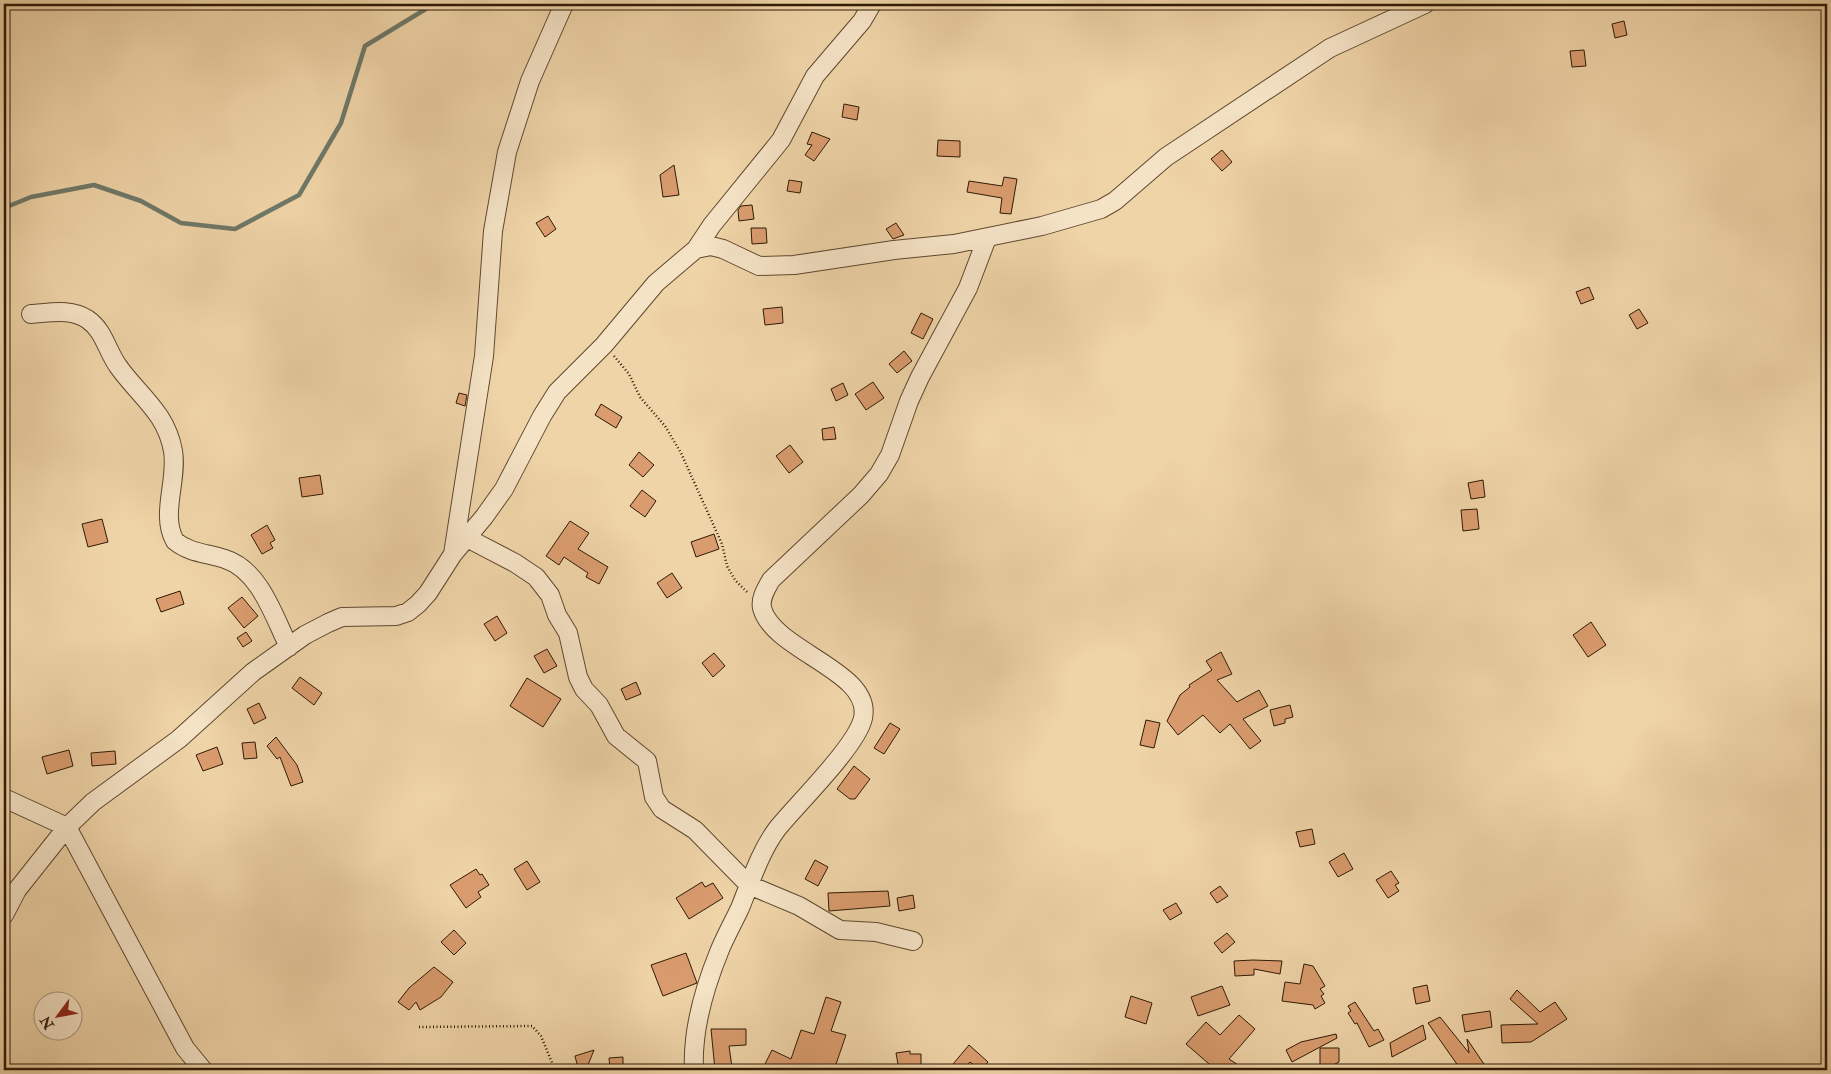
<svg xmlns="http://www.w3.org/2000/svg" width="1831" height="1074" viewBox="0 0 1831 1074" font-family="'IM FELL Double Pica',serif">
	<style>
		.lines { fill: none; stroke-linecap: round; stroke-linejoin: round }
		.stream { stroke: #6f7969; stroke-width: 4.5 }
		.building { fill: #da9c6e; stroke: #2f1a05 }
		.minor-casing { stroke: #5f482e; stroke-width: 20 }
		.path { stroke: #2f1a05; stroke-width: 2.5; stroke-dasharray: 1 2.5; stroke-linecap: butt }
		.minor { stroke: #f5e3c6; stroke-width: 18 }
	</style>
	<rect width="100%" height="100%" fill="#efd4a8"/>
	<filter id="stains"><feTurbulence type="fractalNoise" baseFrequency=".004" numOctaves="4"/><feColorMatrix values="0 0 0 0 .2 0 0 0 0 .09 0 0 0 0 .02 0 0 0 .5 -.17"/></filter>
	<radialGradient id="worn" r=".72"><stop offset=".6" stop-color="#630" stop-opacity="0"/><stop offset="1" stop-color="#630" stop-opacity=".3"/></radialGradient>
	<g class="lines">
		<path class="stream" d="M 4,208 L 31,197 L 94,185 L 141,201 L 181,223 L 235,229 L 299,195 L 341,123 L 365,46 L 434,4"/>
	</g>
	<path class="building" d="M 1624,21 L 1627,35 L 1615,38 L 1612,24 Z
		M 1584,50 L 1586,66 L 1572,67 L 1570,51 Z
		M 844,104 L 859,107 L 857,120 L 842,117 Z
		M 812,132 L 830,139 L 814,161 L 805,155 L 812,145 L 807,144 Z
		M 938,140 L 960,141 L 960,157 L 937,156 Z
		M 1222,150 L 1232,162 L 1222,171 L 1211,159 Z
		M 674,165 L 679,195 L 663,197 L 660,175 Z
		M 1004,177 L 1017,179 L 1011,214 L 1000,213 L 1002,198 L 967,192 L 969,181 L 1002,186 Z
		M 789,180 L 802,182 L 800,193 L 787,191 Z
		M 752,205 L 754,219 L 739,221 L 738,210 L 741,206 Z
		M 548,216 L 556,229 L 545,237 L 536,223 Z
		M 896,223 L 904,235 L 893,239 L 886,229 Z
		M 751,228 L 766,228 L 767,243 L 752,244 Z
		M 1589,287 L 1594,299 L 1581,304 L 1576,292 Z
		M 782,307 L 783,323 L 765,325 L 763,309 Z
		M 1639,309 L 1648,323 L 1637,329 L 1629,315 Z
		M 921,313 L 933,319 L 923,339 L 911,333 Z
		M 904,351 L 912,361 L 897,373 L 889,364 Z
		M 873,382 L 884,398 L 866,410 L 855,394 Z
		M 843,383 L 848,395 L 836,401 L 831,389 Z
		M 459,393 L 467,395 L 465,406 L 456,403 Z
		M 601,404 L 622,417 L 616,428 L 595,415 Z
		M 834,427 L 836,439 L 823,440 L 822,429 Z
		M 790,445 L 803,462 L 789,473 L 776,456 Z
		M 639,452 L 654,465 L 643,477 L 629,465 Z
		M 320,475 L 323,494 L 302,497 L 299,478 Z
		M 1483,480 L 1485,497 L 1471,499 L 1468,483 Z
		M 642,490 L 656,501 L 645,517 L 630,506 Z
		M 1477,509 L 1479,529 L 1463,531 L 1461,510 Z
		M 102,519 L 108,542 L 88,547 L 82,524 Z
		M 570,521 L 589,533 L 578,549 L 608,567 L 599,584 L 586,577 L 588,573 L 564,557 L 559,565 L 546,556 Z
		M 267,525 L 275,540 L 270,543 L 273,548 L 262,554 L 251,535 Z
		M 714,534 L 719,549 L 696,557 L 691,542 Z
		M 672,573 L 682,588 L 667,598 L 657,583 Z
		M 180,591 L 184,604 L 161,612 L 156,599 Z
		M 242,597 L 258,616 L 244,628 L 228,608 Z
		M 497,616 L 507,633 L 495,641 L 484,624 Z
		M 1591,622 L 1606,645 L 1588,657 L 1573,635 Z
		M 246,632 L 252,641 L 243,647 L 237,638 Z
		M 547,649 L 557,666 L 544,673 L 534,656 Z
		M 1221,652 L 1232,674 L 1217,680 L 1237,702 L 1259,690 L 1268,706 L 1243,719 L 1261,741 L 1250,749 L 1230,724 L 1220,733 L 1203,715 L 1178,735 L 1167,721 L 1180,695 L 1190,687 L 1189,685 L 1212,670 L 1206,661 Z
		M 714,653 L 725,666 L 713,677 L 702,663 Z
		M 300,677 L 322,693 L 314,705 L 292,688 Z
		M 527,678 L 561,699 L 543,727 L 510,706 Z
		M 636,682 L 641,694 L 626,700 L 621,689 Z
		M 259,703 L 266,718 L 254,724 L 247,709 Z
		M 1290,705 L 1293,717 L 1285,719 L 1285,723 L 1274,726 L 1270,710 Z
		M 1146,720 L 1160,723 L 1154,748 L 1140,745 Z
		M 890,723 L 900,729 L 884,754 L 874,748 Z
		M 276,737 L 297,765 L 303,782 L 291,786 L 280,757 L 277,759 L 267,746 Z
		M 255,742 L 257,758 L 244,759 L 242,743 Z
		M 217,747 L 223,764 L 203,771 L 196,755 Z
		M 69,750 L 73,766 L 47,774 L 42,757 Z
		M 115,751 L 116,764 L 92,766 L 91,753 Z
		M 854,766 L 870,779 L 855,799 L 850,799 L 837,789 Z
		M 1312,829 L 1315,844 L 1300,847 L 1296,832 Z
		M 1344,853 L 1353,869 L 1338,877 L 1329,862 Z
		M 815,860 L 828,867 L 818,886 L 805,879 Z
		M 527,861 L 540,882 L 527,890 L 514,869 Z
		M 476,869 L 480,875 L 482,874 L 489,885 L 478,892 L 481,897 L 466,908 L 450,885 Z
		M 1391,871 L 1399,883 L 1395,885 L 1399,891 L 1388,898 L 1376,880 Z
		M 702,882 L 705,887 L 713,883 L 723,898 L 689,919 L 676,898 Z
		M 1220,886 L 1228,896 L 1217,903 L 1210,893 Z
		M 888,891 L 890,906 L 829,911 L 828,893 Z
		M 913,895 L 915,908 L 899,911 L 897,898 Z
		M 1176,903 L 1182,913 L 1170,920 L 1163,910 Z
		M 454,930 L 466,943 L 454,955 L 441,942 Z
		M 1227,933 L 1235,942 L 1222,953 L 1214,943 Z
		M 686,953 L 697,983 L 663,996 L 651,965 Z
		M 1253,960 L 1282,961 L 1280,974 L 1254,969 L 1254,975 L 1235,976 L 1234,961 Z
		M 1304,964 L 1313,966 L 1325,986 L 1320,989 L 1324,994 L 1321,996 L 1325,1003 L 1315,1009 L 1313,1005 L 1282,1001 L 1285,982 L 1300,984 Z
		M 434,967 L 453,982 L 441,997 L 420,1010 L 416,1002 L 409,1010 L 398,1002 L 409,988 Z
		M 1427,985 L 1430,1001 L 1416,1004 L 1413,988 Z
		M 1222,986 L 1230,1005 L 1198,1016 L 1191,997 Z
		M 1517,990 L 1540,1012 L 1555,1002 L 1567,1019 L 1531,1042 L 1502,1043 L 1501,1025 L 1538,1024 L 1510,999 Z
		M 1131,996 L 1152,1003 L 1146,1024 L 1125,1017 Z
		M 826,997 L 841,1002 L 831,1031 L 846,1035 L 834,1070 L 762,1070 L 772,1050 L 791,1059 L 801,1030 L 814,1034 Z
		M 1355,1002 L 1374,1031 L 1378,1029 L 1384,1040 L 1369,1047 L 1357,1023 L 1355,1024 L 1348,1013 L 1351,1011 L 1348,1006 Z
		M 1490,1011 L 1492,1027 L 1465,1032 L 1462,1015 Z
		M 1239,1015 L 1255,1029 L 1229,1059 L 1246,1070 L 1216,1070 L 1186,1044 L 1206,1022 L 1220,1035 Z
		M 1440,1017 L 1469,1053 L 1467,1039 L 1488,1070 L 1461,1070 L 1428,1023 Z
		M 1423,1025 L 1426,1039 L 1392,1057 L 1390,1043 Z
		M 711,1029 L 746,1029 L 746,1045 L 729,1046 L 732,1067 L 715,1070 Z
		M 1336,1034 L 1337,1038 L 1292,1062 L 1286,1050 L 1301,1042 Z
		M 969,1045 L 988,1062 L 981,1070 L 970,1062 L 963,1070 L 948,1070 Z
		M 1320,1048 L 1339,1048 L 1339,1062 L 1329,1067 L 1320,1067 Z
		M 594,1050 L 588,1065 L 578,1068 L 575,1056 Z
		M 910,1051 L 910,1054 L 921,1054 L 921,1066 L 899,1070 L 896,1053 Z
		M 623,1057 L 623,1068 L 610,1069 L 609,1058 Z"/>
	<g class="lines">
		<defs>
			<path id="minor" d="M 696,249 L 712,225 L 781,140 L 815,76 L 862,21 L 872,4
				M 31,314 C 49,313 71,308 87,319 C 104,330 107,351 118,366 C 139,396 166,412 173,451 C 178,480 160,515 175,541 C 189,553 207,553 225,559 C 260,570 274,617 289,647
				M 467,538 L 515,563 L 536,577 L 550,595 L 557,615 L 568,633 L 578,677 L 584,689 L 599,705 L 616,736 L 647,761 L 654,797 L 662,809 L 695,830 L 749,885 L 799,906 L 840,930 L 876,932 L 913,941
				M 453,554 L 484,356 L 493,231 L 507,152 L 530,81 L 564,4
				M 4,798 L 67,827 L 185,1048 L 203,1070
				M 4,915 L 17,890 L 67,827 L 93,802 L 179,739 L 253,672 L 305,635 L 328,623 L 342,617 L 396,616 L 408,612 L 418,604 L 428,593 L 453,554 L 484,517 L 504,489 L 542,416 L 557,392 L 604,345 L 656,283 L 696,249 L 711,246 L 723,249 L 759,266 L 794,265 L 894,250 L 954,244 L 1042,226 L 1101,209 L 1115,201 L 1166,157 L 1330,48 L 1425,4
				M 694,1070 C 692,1031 704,989 719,952 C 725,937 733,923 740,908 C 751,881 760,852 777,829 C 797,804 857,746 863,718 C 873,671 773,651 762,608 C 760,598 766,589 771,580 L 861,495 L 879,474 L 890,455 L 909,401 L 920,377 L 968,288 L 987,238"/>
		</defs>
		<use href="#minor" class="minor-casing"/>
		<path class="path" d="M 614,356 L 629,374 L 640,397 L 665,426 L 681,453 L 722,544 L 727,566 L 735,580 L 747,592
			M 419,1027 L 532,1026 L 541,1036 L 555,1070"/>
		<use href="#minor" class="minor"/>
	</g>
	<rect width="1831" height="1074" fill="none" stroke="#efd4a8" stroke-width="20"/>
	<rect x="5" y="5" width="1821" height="1064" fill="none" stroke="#2f1a05" stroke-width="2.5"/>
	<rect x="10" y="10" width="1811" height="1054" fill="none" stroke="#2f1a05"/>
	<g transform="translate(58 1016) rotate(238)"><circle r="24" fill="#f5e3c6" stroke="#a69379"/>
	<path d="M0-4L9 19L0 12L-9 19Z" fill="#8f2418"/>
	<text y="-8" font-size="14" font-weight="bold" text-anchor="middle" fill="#2f1a05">N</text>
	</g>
	<rect width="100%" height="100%" filter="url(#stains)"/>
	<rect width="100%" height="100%" fill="url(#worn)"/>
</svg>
